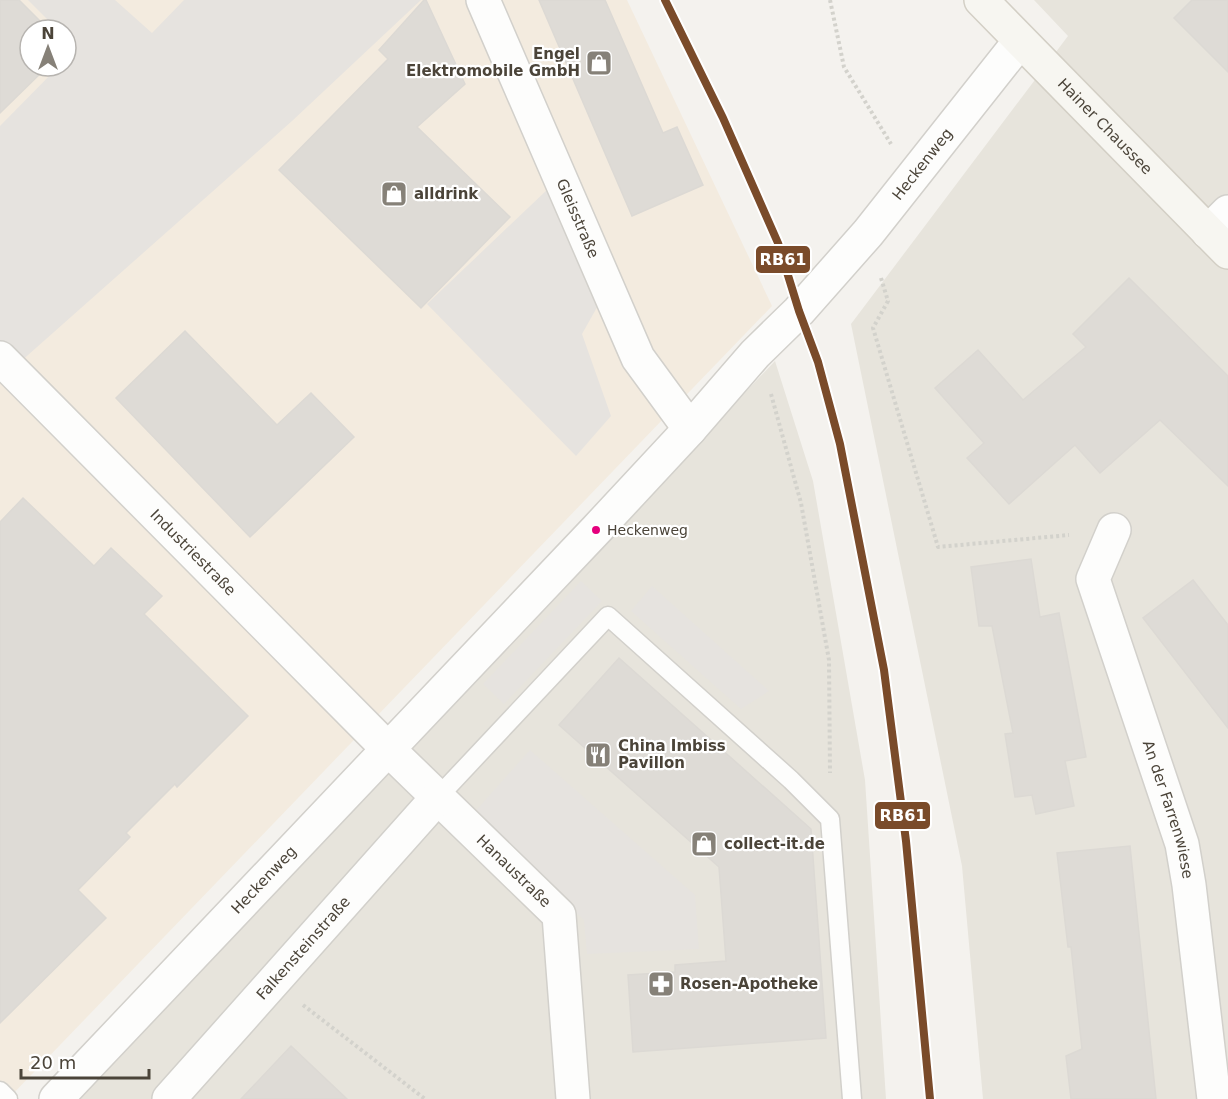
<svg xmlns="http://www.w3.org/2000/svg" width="1228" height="1099" viewBox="0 0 1228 1099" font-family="'DejaVu Sans',sans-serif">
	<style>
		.residential { fill: #e7e4dc }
		.commercial { fill: #f3ebdf; fill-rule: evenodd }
		.parking { fill: #e6e3df }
		.building { fill: #dedbd6; stroke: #dcd9d4; stroke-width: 1.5 }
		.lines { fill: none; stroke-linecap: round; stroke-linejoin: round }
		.lane-casing { stroke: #d2d0cb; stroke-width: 21 }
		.street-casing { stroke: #d2d0cb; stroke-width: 36 }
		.secondary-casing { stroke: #d3cfc5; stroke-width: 36 }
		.path { stroke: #d3d2cc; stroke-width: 4; stroke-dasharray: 3 3; stroke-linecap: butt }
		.lane { stroke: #fdfdfc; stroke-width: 18 }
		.street { stroke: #fdfdfc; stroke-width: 33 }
		.secondary { stroke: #f7f6f1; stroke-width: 33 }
		.rail-1-casing { stroke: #fff; stroke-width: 12 }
		.rail-1 { stroke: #7a4b2a; stroke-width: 8 }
		.bus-dot { fill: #e5007d; stroke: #fff; stroke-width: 2 }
		.labels { text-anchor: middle; stroke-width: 4.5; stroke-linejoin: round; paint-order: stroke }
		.bus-label { font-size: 14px; fill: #4b4439; stroke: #fff; text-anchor: start }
		.poi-label { font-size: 15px; font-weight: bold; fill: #4b4439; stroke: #fff; text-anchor: start }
		.street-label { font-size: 15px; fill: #4b4439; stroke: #fff }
		.line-badge { stroke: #fff; stroke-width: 2 }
		.badge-label { font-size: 16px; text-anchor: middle; font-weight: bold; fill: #fff }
	</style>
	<rect width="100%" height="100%" fill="#f4f2ee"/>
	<path class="residential" d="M 1034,0 L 1228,0 L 1228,1099 L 983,1099 L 962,866 L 851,324 L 1068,36 Z
		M 775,361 L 813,481 L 865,780 L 886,1099 L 75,1099 Z"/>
	<path class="commercial" d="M 0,0 L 627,0 L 772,306 L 8,1099 L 0,1099 ZM 30,30 L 66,30 L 66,66 L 30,66 Z"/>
	<path class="parking" d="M 28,0 L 115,0 L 152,33 L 184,0 L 421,0 L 292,121 L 19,363 L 0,343 L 0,126 L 59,66 L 66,66 L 66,58 L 76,48 L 66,38 L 66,30 L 58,30 Z
		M 549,188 L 600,302 L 582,334 L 611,416 L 576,456 L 427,304 Z
		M 581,581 L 602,601 L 504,704 L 483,684 Z
		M 652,586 L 769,691 L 741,709 L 631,611 Z
		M 530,750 L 695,895 L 699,949 L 587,954 L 584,920 L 471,816 Z"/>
	<path class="building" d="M 0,0 L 19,0 L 49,30 L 30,30 L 30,66 L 48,66 L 0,113 Z
		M 424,0 L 426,0 L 465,84 L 417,127 L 510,217 L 421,308 L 279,170 L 388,59 L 379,50 Z
		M 539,0 L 605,0 L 663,133 L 677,127 L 703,185 L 632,216 Z
		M 1192,0 L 1228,0 L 1228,72 L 1174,18 Z
		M 1129,278 L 1228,376 L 1228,486 L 1160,420 L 1100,473 L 1075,445 L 1009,504 L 967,458 L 984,443 L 935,388 L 978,350 L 1023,400 L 1086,347 L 1073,334 Z
		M 185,331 L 277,425 L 311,393 L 354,437 L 250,537 L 116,398 Z
		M 23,498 L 94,566 L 111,548 L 162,596 L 144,614 L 248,716 L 177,787 L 175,784 L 126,833 L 130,837 L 78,890 L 106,918 L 0,1023 L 0,522 Z
		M 1031,559 L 1040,617 L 1059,613 L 1086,757 L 1065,761 L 1074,806 L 1036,814 L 1032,795 L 1015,797 L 1005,734 L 1013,733 L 992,626 L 979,626 L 971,567 Z
		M 1193,580 L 1228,625 L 1228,728 L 1143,618 Z
		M 619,658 L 811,829 L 826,1038 L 633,1052 L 628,975 L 675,972 L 675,965 L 726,961 L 719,867 L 559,725 Z
		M 1130,846 L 1156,1099 L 1071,1099 L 1066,1056 L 1082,1049 L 1071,947 L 1068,947 L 1057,853 Z
		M 291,1046 L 347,1099 L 241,1099 Z"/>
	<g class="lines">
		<defs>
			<path id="lane" d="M 438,797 L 608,616 L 791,780 L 830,819 L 852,1099
				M 0,1091 L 8,1099"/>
			<g id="street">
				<path id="s1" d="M 483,0 L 638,358 L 690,429"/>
				<path d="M 1208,232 L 1228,212"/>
				<path id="s2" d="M 0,358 L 387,748 L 559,915 L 573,1099"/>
				<path id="s3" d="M 1114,530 L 1093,579 L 1182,844 L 1189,885 L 1214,1099"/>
				<path id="s4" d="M 56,1099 L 596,530 L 690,429 L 755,354 L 799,311 L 868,233 L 1020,41"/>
				<path id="s5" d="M 169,1099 L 438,797"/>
			</g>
			<g id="secondary">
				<path id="s6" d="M 981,0 L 1228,252"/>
			</g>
		</defs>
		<use href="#lane" class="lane-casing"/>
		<use href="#street" class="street-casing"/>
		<use href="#secondary" class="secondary-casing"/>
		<path class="path" d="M 830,0 L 844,67 L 891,144
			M 881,278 L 888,301 L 873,328 L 938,547 L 1069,535
			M 771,394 L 801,503 L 829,660 L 830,773
			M 303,1005 L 425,1099"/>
		<use href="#lane" class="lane"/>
		<use href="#street" class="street"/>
		<use href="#secondary" class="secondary"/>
		<defs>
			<path id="rail-1" d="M 665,0 L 723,118 L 778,243 L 799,311 L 818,362 L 840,444 L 884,670 L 906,841 L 930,1099"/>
		</defs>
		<use href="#rail-1" class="rail-1-casing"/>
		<use href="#rail-1" class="rail-1"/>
	</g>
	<defs>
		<symbol id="shop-square" viewBox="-11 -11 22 22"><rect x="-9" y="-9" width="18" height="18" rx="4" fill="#868178" stroke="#fff"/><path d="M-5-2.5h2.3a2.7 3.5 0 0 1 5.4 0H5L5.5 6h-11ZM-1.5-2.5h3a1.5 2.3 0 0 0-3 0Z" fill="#fff"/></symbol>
		<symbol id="restaurant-square" viewBox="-11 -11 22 22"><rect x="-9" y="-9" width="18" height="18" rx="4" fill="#868178" stroke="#fff"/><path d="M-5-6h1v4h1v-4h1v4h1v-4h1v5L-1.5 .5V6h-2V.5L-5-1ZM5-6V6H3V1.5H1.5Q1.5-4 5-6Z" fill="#fff"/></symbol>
		<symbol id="pharmacy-square" viewBox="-11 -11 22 22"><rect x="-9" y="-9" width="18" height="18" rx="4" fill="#868178" stroke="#fff"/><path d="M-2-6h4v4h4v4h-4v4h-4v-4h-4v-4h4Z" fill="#fff"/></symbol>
	</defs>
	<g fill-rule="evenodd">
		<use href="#shop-square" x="584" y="48" width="30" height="30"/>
		<use href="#shop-square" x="379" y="179" width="30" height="30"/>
		<use href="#restaurant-square" x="583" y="740" width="30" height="30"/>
		<use href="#shop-square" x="689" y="829" width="30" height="30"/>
		<use href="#pharmacy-square" x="646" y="969" width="30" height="30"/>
	</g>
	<circle class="bus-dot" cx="596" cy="530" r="5"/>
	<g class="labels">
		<g class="bus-label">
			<text x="607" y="535">Heckenweg</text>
		</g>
		<g class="poi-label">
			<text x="580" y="59" text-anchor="end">Engel<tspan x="580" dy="17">Elektromobile GmbH</tspan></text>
			<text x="414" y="199">alldrink</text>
			<text x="618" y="751">China Imbiss<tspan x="618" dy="17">Pavillon</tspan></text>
			<text x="724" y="849">collect-it.de</text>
			<text x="680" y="989">Rosen-Apotheke</text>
		</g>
		<g class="street-label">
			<text dy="5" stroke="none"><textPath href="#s6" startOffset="177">Hainer Chaussee</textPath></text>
			<text dy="5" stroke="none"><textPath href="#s4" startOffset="1275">Heckenweg</textPath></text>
			<text dy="5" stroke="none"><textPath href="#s1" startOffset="238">Gleisstraße</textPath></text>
			<text dy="5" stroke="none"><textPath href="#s2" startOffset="274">Industriestraße</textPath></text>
			<text dy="5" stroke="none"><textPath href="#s3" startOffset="296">An der Farrenwiese</textPath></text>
			<text dy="5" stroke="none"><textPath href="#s2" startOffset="726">Hanaustraße</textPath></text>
			<text dy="5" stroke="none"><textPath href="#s4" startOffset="302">Heckenweg</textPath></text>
			<text dy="5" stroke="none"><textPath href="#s5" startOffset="202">Falkensteinstraße</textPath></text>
		</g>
	</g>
	<g class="line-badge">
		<rect x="755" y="245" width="56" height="29" rx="6" fill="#7a4b2a"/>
		<rect x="874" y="801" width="57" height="29" rx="6" fill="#7a4b2a"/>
	</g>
	<g class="badge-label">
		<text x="783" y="265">RB61</text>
		<text x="903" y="821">RB61</text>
	</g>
	<g transform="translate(48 48)"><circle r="28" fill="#ffffff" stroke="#b7b4b0" stroke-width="1.5"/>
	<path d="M0-4.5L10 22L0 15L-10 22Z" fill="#868178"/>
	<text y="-9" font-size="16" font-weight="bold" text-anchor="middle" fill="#4b4439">N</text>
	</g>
	<path d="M21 1069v9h128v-9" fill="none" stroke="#4b4439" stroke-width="3"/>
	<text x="30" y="1069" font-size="18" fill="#4b4439" stroke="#ffffff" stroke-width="4.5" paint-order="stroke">20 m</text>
</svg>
